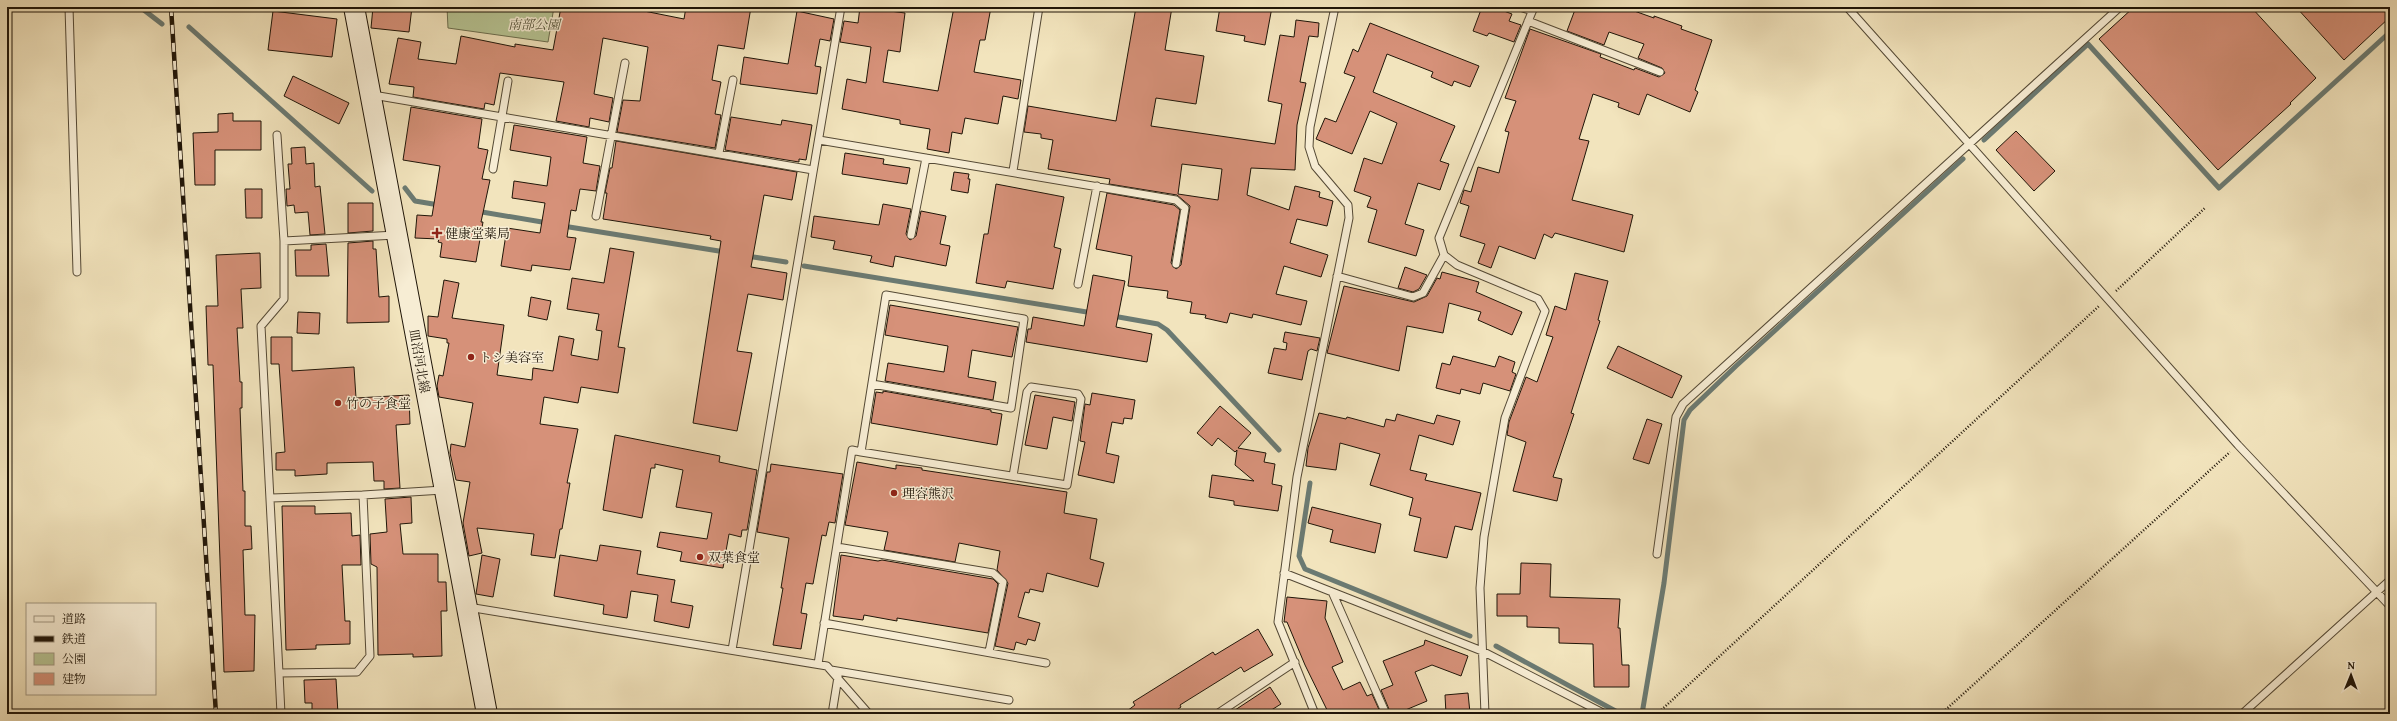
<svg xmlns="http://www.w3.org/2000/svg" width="2397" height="721" viewBox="0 0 2397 721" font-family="'Gentium Book Plus','Noto Serif JP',serif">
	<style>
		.green { fill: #b7c594; stroke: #6b6d4e }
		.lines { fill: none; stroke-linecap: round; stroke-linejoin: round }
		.stream { stroke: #6b7a72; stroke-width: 5 }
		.building { fill: #d69179; stroke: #1f1508; fill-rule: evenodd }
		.lane-casing { stroke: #544935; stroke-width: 9 }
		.secondary-casing { stroke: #1f1508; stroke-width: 22 }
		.path { stroke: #1f1508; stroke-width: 2.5; stroke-dasharray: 1 2; stroke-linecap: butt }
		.lane { stroke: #f7edd4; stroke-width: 7 }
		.secondary { stroke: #f7edd4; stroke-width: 20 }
		.rail-casing { stroke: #1f1508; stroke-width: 4.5 }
		.rail { stroke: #f7edd4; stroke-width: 3; stroke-dasharray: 9; stroke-linecap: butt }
		.poi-dot { fill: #8f2418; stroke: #f7edd4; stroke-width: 1.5 }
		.labels { text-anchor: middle; stroke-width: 3; stroke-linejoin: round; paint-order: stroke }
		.park-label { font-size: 13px; font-style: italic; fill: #545339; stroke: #f7edd4 }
		.poi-label { font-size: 13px; fill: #1f1508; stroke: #f7edd4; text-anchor: start }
		.street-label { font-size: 13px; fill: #1f1508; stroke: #f7edd4 }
	</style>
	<rect width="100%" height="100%" fill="#f2e4bd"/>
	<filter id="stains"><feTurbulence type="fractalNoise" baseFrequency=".005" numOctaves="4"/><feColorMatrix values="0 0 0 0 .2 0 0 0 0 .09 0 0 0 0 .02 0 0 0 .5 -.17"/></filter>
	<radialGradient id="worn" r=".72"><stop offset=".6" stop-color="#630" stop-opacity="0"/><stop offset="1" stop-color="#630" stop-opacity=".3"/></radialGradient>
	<path class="green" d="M 447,7 L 554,7 L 548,42 L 448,28 Z"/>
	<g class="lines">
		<path class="stream" d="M 140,7 L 162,24
			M 189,27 L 372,191
			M 1984,140 L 2088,44 L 2219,188 L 2390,32
			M 405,188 L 415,201 L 439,205
			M 476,211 L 548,223
			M 563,226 L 725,252
			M 747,256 L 786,262
			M 804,266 L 1093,313
			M 1113,316 L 1158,324 L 1167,330 L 1279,450
			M 1310,483 L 1299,556 L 1305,569 L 1470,636
			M 1496,646 L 1621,714
			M 1642,714 L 1664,583 L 1684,420 L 1690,410 L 1736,366 L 1963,159"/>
	</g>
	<path class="building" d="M 373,7 L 412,7 L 409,32 L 371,28 Z
		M 561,7 L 624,7 L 684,19 L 686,7 L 751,7 L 744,49 L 718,45 L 712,80 L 721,82 L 715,114 L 721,115 L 715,148 L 617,132 L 623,100 L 640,101 L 648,47 L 603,38 L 594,94 L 613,98 L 609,122 L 590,118 L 589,127 L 556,121 L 564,82 L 500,73 L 494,105 L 485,103 L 484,109 L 413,97 L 414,87 L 389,84 L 398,38 L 421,42 L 418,59 L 456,64 L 461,36 L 515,47 L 515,44 L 553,50 Z
		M 860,7 L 905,13 L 900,52 L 888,50 L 883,82 L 938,91 L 954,7 L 991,7 L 985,40 L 980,40 L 974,72 L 1021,80 L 1018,99 L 1003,96 L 998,124 L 965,118 L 962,134 L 952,132 L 949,153 L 927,149 L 930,129 L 900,124 L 900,120 L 842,109 L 847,79 L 866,83 L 871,47 L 840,42 L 844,21 L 858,23 Z
		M 1136,7 L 1172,7 L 1165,50 L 1204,56 L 1196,104 L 1156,98 L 1151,126 L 1275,144 L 1282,104 L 1268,101 L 1280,35 L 1294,37 L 1296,20 L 1319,23 L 1318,37 L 1309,36 L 1300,82 L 1306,83 L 1297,125 L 1295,170 L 1251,168 L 1247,195 L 1289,210 L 1295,186 L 1320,192 L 1319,197 L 1333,201 L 1327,226 L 1297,219 L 1290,243 L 1328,255 L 1321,277 L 1284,266 L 1276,294 L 1307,301 L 1301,325 L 1253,314 L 1252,318 L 1230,313 L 1227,323 L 1205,318 L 1206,315 L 1190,313 L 1192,302 L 1167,298 L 1168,291 L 1128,286 L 1132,256 L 1096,249 L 1107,193 L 1174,205 L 1180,210 L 1171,263 L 1176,269 L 1181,265 L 1190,206 L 1177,195 L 1109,184 L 1110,179 L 1048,169 L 1053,140 L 1041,138 L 1041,134 L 1024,132 L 1028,106 L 1116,121 ZM 1182,164 L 1222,169 L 1218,200 L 1178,194 Z
		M 1220,7 L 1272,7 L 1265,45 L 1244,41 L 1245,36 L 1216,31 Z
		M 1482,7 L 1493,7 L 1512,14 L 1509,21 L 1521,25 L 1514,42 L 1489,33 L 1487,36 L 1473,31 Z
		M 1576,7 L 1623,7 L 1654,18 L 1654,16 L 1682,26 L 1681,29 L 1712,40 L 1695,90 L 1698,92 L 1690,112 L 1647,94 L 1639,115 L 1618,107 L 1619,103 L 1593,94 L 1579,139 L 1589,141 L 1572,200 L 1633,215 L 1624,252 L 1555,233 L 1552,238 L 1544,234 L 1535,259 L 1499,246 L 1491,268 L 1478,263 L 1485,244 L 1460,236 L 1469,206 L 1460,203 L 1464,190 L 1471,192 L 1478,167 L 1499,173 L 1509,132 L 1505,131 L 1516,101 L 1505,98 L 1530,29 L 1601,54 L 1600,57 L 1634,70 L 1635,68 L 1659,77 L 1665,73 L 1662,68 L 1638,58 L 1644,44 L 1609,32 L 1604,45 L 1567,31 Z
		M 2134,7 L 2251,7 L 2316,78 L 2290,103 L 2291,104 L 2218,170 L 2099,39 Z
		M 2296,7 L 2390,7 L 2390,17 L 2344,60 Z
		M 273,11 L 337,19 L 332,57 L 268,50 Z
		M 797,11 L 834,19 L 830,41 L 820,39 L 815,66 L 821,67 L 817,94 L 740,84 L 744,57 L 788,64 Z
		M 1370,23 L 1479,66 L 1470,87 L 1454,81 L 1452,86 L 1431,77 L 1433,72 L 1387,54 L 1373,92 L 1455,126 L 1440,161 L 1449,164 L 1440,190 L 1418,183 L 1405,224 L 1424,230 L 1416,256 L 1368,242 L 1377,210 L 1367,207 L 1371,197 L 1354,191 L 1364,158 L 1382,164 L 1397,123 L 1370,111 L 1352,154 L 1316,139 L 1325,118 L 1336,122 L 1355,77 L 1344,73 L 1353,49 L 1358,52 Z
		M 293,76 L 349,103 L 339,124 L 284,96 Z
		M 411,107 L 482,119 L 478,148 L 488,150 L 482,179 L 490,180 L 481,222 L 483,222 L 476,262 L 440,257 L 442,243 L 438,242 L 439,239 L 415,238 L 417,215 L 432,216 L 440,166 L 403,160 Z
		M 233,113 L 233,121 L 261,121 L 261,150 L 215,150 L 215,185 L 195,185 L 193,133 L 218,132 L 218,114 Z
		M 731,117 L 781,125 L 782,120 L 812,125 L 806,160 L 799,159 L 799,162 L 725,150 Z
		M 514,125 L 587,137 L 583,163 L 600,166 L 596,191 L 580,189 L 576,211 L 571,210 L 567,237 L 576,238 L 570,270 L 532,265 L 531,271 L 501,266 L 507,228 L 540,233 L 545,203 L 512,198 L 514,181 L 547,186 L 551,157 L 510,150 Z
		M 2016,131 L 2055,171 L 2034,191 L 1996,150 Z
		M 616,141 L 797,172 L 792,200 L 764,195 L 751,267 L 787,273 L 783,300 L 748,294 L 737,351 L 752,353 L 737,431 L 693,423 L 721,241 L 710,239 L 711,236 L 603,219 L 607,193 L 605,193 L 610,168 L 612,168 Z
		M 305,147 L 306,164 L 314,163 L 315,187 L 320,186 L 325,234 L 310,235 L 308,212 L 295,213 L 294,205 L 287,206 L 286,189 L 290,189 L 288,164 L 292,164 L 291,148 Z
		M 845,153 L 884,159 L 883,164 L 910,168 L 907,184 L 842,174 Z
		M 954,172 L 969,174 L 968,179 L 970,179 L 968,193 L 951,190 Z
		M 996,184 L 1064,197 L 1054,247 L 1061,249 L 1053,289 L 1007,281 L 1005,288 L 976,283 L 984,234 L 988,234 Z
		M 245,189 L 262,189 L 262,218 L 246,218 Z
		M 348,203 L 373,203 L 373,231 L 348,233 Z
		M 883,204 L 911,209 L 906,234 L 910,240 L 916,236 L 921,211 L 946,216 L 940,244 L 950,246 L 946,266 L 895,256 L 893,267 L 870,262 L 872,256 L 833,249 L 835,241 L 811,237 L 814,216 L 879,225 Z
		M 373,241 L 373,249 L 376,249 L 379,297 L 389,296 L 389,322 L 347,323 L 348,243 Z
		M 326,244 L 329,276 L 296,276 L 295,250 L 311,250 L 311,245 Z
		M 610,248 L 634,252 L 618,347 L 625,348 L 618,393 L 581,387 L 578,403 L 544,397 L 540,424 L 578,429 L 567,483 L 570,483 L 562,529 L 560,529 L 555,558 L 531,555 L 534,534 L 477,528 L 482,553 L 469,556 L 463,523 L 470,482 L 456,480 L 450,453 L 451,444 L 465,447 L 473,403 L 439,397 L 437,386 L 439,375 L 443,376 L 449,343 L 447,343 L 447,339 L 428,336 L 428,316 L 438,317 L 444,280 L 459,283 L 452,318 L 504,325 L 497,375 L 532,380 L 533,368 L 553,371 L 559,336 L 574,339 L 571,355 L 598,360 L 602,331 L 596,330 L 599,314 L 567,309 L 572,278 L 604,283 Z
		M 260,253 L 261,288 L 241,289 L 243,328 L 237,328 L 240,382 L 242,382 L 242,408 L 240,408 L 243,491 L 245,491 L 245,526 L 251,526 L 252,549 L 243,550 L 245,615 L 255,615 L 254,671 L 224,672 L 213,365 L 208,365 L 206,306 L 218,306 L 216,255 Z
		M 1405,267 L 1427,275 L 1419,289 L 1413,292 L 1398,288 Z
		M 1442,272 L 1479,282 L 1476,292 L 1522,312 L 1512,335 L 1478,320 L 1481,312 L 1449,303 L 1443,333 L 1407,326 L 1399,371 L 1327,353 L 1344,286 L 1414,302 L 1427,296 L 1437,278 L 1440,279 Z
		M 1575,273 L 1608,281 L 1598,320 L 1600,321 L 1571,413 L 1574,414 L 1553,477 L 1562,479 L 1557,501 L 1513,491 L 1526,442 L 1507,435 L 1509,422 L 1526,377 L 1537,382 L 1553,337 L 1546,335 L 1555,306 L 1566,310 Z
		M 1093,275 L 1125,281 L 1116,327 L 1152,334 L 1147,362 L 1026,342 L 1028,329 L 1031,329 L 1033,317 L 1084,326 Z
		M 531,297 L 551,301 L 547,320 L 528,316 Z
		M 890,305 L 1018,327 L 1012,357 L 972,350 L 968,377 L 996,382 L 993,400 L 885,381 L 888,363 L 944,372 L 948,346 L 885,335 Z
		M 298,312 L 320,313 L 319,334 L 297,333 Z
		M 1285,332 L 1320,338 L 1317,351 L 1311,349 L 1308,351 L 1302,380 L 1268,373 L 1274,348 L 1286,350 L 1287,343 L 1283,342 Z
		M 271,337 L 292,337 L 292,371 L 354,367 L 356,398 L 409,395 L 410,424 L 396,425 L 400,488 L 384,489 L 384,481 L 374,481 L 373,462 L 327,463 L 327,474 L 295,476 L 295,470 L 276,470 L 276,453 L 285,452 L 279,364 L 271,364 Z
		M 1618,346 L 1682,376 L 1672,398 L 1607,368 Z
		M 1453,356 L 1495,367 L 1499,356 L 1515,362 L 1512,372 L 1516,374 L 1510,391 L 1483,383 L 1480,394 L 1461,389 L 1460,394 L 1436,388 L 1442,363 L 1450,365 Z
		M 883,391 L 991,410 L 991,412 L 1002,414 L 997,445 L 871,423 L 876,392 L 883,393 Z
		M 1092,393 L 1135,400 L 1132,419 L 1124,418 L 1123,424 L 1112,422 L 1106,453 L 1119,456 L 1114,483 L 1078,475 L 1085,442 L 1080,441 L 1085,404 L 1090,405 Z
		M 1035,395 L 1075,402 L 1072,421 L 1053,417 L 1047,449 L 1025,445 Z
		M 1220,406 L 1251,433 L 1238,448 L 1266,453 L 1264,462 L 1275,464 L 1272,484 L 1282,486 L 1278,511 L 1234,505 L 1234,501 L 1209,497 L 1212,475 L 1254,481 L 1235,465 L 1237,450 L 1235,452 L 1218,438 L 1212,446 L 1197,433 Z
		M 1319,413 L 1346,419 L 1347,417 L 1384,427 L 1386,419 L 1395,421 L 1397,414 L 1434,424 L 1437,415 L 1460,421 L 1453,445 L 1419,435 L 1410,470 L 1427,474 L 1425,480 L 1481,493 L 1472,530 L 1455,526 L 1447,558 L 1414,551 L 1421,518 L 1409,515 L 1413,498 L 1370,485 L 1380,454 L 1340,443 L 1336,470 L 1306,466 L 1308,448 Z
		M 1647,419 L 1662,424 L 1649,464 L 1633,459 Z
		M 615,435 L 720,456 L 719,462 L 757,470 L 747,530 L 742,530 L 741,537 L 729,534 L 723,568 L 680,561 L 682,552 L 657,547 L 660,532 L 707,539 L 712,513 L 676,507 L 683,470 L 655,464 L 655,468 L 651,468 L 642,518 L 603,510 Z
		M 857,462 L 896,469 L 896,465 L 922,468 L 922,470 L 1067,492 L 1064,513 L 1097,519 L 1090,559 L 1104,563 L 1098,587 L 1047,573 L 1043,592 L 1030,589 L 1029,593 L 1025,592 L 1018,617 L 1040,623 L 1035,641 L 1028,639 L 1026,645 L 1016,642 L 1014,650 L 995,646 L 1008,583 L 997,570 L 1000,551 L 959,543 L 955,562 L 884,550 L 888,532 L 845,525 Z
		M 771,464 L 843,474 L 835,523 L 829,522 L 826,536 L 822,535 L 813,584 L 806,583 L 801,613 L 807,614 L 801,649 L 773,645 L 783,588 L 781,588 L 789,538 L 757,532 L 767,472 L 770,472 Z
		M 411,497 L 412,523 L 400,524 L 403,554 L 438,554 L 438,582 L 446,582 L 447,611 L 441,611 L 442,656 L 413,657 L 413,654 L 378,655 L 377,567 L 371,564 L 370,534 L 387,532 L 385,499 Z
		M 282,506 L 315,506 L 315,514 L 351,513 L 352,536 L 360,535 L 361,565 L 342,565 L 345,621 L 350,621 L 350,644 L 316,645 L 316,649 L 286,650 Z
		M 1312,507 L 1381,524 L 1375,553 L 1330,542 L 1333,530 L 1308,523 Z
		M 600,545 L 641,551 L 637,574 L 675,580 L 671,602 L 693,606 L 689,628 L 654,621 L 658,595 L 631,591 L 627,618 L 603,614 L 604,605 L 554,596 L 560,555 L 597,561 Z
		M 482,555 L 500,559 L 493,597 L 476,594 Z
		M 841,555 L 878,561 L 882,560 L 993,579 L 998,584 L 988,633 L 897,618 L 897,621 L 864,615 L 863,620 L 833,616 Z
		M 1521,563 L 1551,564 L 1550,597 L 1620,599 L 1618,628 L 1620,628 L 1622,665 L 1629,665 L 1629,687 L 1594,687 L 1593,644 L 1559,643 L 1559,628 L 1527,627 L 1527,616 L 1497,616 L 1497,594 L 1520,594 Z
		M 1287,597 L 1327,601 L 1325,618 L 1343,662 L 1332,667 L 1343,690 L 1360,682 L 1367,696 L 1372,694 L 1381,714 L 1329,714 L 1305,665 L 1287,622 L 1284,622 Z
		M 1258,629 L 1273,655 L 1244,672 L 1241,667 L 1180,705 L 1181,707 L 1171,714 L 1123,714 L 1135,705 L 1133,702 L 1213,652 L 1215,655 Z
		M 1425,640 L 1468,656 L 1461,676 L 1432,665 L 1415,672 L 1427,701 L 1396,714 L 1391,714 L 1381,690 L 1393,685 L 1383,661 L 1424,645 Z
		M 336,679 L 338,714 L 312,714 L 312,703 L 305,703 L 304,680 Z
		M 1270,687 L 1281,704 L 1265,714 L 1229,714 Z
		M 1468,693 L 1470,713 L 1446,714 L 1445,695 Z"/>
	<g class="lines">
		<defs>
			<path id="lane" d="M 69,7 L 77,272
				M 1520,7 L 1532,11
				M 1847,7 L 2238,445 L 2390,606
				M 1528,21 L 1660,72
				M 373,95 L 813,170
				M 277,135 L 284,241 L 284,299 L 261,326 L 279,673 L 357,672 L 370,656 L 363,495 L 443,490
				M 819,140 L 1176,200 L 1185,208 L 1176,264
				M 719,153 L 733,80
				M 493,169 L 508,81
				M 1013,171 L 1039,7
				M 596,216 L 625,63
				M 911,235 L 926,158
				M 284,241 L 396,235
				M 1337,276 L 1413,297 L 1423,293 L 1444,255
				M 1078,284 L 1097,186
				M 861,452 L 886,295 L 1024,319 L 1011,408 L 872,384
				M 271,498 L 363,495
				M 837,547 L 993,573 L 1003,582 L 989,652
				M 1657,554 L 1676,417 L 1683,404 L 2120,7
				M 1284,573 L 1482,651 L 1605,714
				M 1333,594 L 1386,714
				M 468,607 L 827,666 L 869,714
				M 824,623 L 1046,663
				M 732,650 L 841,7
				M 818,664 L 852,450 L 861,452 L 1067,485 L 1081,399 L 1078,394 L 1031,387 L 1027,392 L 1013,476
				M 831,670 L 1009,700
				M 279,673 L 281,714
				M 832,714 L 838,677
				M 1217,714 L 1295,662
				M 1315,714 L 1278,622 L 1297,477 L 1349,218 L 1348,205 L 1315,166 L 1309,147 L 1310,127 L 1335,7
				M 1485,714 L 1480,588 L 1484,537 L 1505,418 L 1545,311 L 1538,299 L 1457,265 L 1444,255 L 1439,238 L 1534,7
				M 2242,714 L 2390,580"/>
			<path id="secondary" d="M 354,7 L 487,714"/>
		</defs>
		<use href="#lane" class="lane-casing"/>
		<use href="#secondary" class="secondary-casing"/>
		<path class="path" d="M 2116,291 L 2205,208
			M 1657,714 L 2099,306
			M 1941,714 L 2230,452"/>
		<use href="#lane" class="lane"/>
		<use href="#secondary" class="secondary"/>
		<defs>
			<path id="rail" d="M 171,7 L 216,714"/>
		</defs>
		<use href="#rail" class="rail-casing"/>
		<use href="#rail" class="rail"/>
	</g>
	<g class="poi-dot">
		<path d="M435 227h4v4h4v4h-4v4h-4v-4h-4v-4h4z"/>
		<circle cx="471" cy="357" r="4"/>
		<circle cx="338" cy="403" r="4"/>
		<circle cx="894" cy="493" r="4"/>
		<circle cx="700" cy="557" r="4"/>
	</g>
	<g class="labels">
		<g class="park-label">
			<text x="534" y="29">南部公園</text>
		</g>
		<g class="poi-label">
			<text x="445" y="238">健康堂薬局</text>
			<text x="479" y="362">トシ美容室</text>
			<text x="346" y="408">竹の子食堂</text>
			<text x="902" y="498">理容熊沢</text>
			<text x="708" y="562">双葉食堂</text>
		</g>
		<g class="street-label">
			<text transform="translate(420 361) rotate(80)" y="5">皿沼河北線</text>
		</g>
	</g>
	<rect width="2397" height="721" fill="none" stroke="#f2e4bd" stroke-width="24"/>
	<rect x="8" y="8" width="2381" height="705" fill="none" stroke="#1f1508" stroke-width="2"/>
	<rect x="12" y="12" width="2373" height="697" fill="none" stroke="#1f1508"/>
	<rect x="26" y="603" width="130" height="92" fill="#f7edd4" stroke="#a19782"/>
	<rect x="34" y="616" width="20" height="6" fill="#f7edd4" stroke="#a19782"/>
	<text x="62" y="623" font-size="12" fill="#1f1508">道路</text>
	<rect x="34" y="636" width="20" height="6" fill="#1f1508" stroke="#a19782"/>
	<text x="62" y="643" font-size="12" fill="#1f1508">鉄道</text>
	<rect x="34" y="653" width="20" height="12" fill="#b7c594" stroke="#a19782"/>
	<text x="62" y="663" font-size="12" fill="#1f1508">公園</text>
	<rect x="34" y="673" width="20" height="12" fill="#d69179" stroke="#a19782"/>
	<text x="62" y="683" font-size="12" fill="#1f1508">建物</text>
	<g transform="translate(2351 675) rotate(1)" stroke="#f7edd4" stroke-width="3" paint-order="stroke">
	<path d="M0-3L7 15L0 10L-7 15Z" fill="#1f1508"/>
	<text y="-6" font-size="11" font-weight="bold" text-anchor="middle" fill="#1f1508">N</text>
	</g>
	<rect width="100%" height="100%" filter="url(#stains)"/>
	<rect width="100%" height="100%" fill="url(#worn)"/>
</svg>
